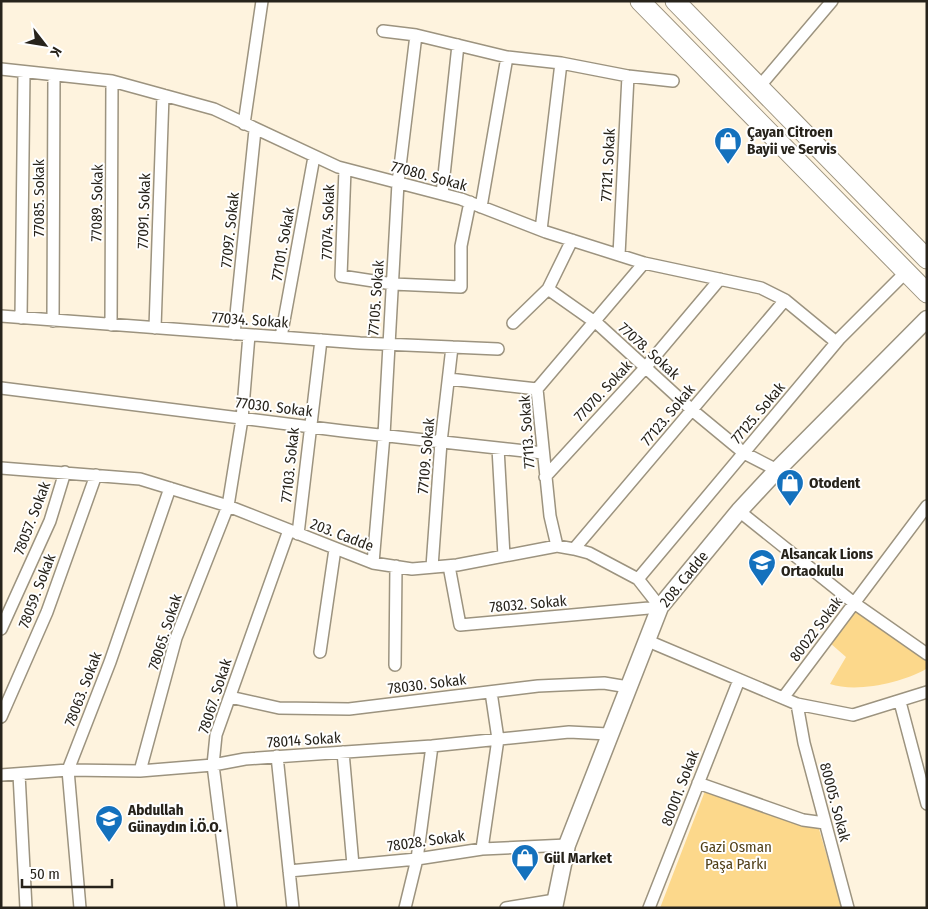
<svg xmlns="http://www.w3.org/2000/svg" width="928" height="909" viewBox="0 0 928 909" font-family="'Fira Sans Condensed',sans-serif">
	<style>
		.green { fill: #fcd88b }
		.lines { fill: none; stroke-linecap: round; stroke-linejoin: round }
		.street-casing { stroke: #9c937f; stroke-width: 14 }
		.secondary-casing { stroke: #9c937f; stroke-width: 19 }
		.primary-casing { stroke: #9c937f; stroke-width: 21 }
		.street { stroke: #fff; stroke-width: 11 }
		.secondary { stroke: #fff; stroke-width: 16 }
		.primary { stroke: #fff; stroke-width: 19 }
		.labels { text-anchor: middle; stroke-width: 4; stroke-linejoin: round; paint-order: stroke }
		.poi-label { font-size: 15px; font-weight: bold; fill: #27231b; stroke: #fff; text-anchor: start }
		.street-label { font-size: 15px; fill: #27231b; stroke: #fff }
		.park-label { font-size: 15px; fill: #524119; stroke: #fff }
	</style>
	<rect width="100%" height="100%" fill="#fef3de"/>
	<path class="green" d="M 854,608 L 927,662 L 926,669 C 902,683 856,693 830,684 L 846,657 L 830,643 Z
		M 705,791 L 819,829 L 842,908 L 660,908 Z"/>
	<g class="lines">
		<defs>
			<path id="street" d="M 383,31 L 416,35 L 507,57 L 561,63 L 628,76 L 673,81
				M 1,69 L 112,81 L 214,109 L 338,167 L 461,199 L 546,232 L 644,263 L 761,288 L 785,300 L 836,342
				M 759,87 L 832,1
				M 244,124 L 262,1
				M 345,169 L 341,276 L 393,284 L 461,287 L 461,246 L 470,202
				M 442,194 L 458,45
				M 481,207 L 507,57
				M 541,230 L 561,63
				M 619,255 L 628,76
				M 548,289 L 599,325 L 692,410 L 744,453 L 777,470
				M 1,316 L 360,343 L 498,349
				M 21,318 L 24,72
				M 53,321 L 54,75
				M 513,323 L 548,289 L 572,240
				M 111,325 L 112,81
				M 155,328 L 163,95
				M 234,334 L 255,130
				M 281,337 L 314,157
				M 449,379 L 537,389
				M 1,388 L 343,431 L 543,453
				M 498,448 L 504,556
				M 1,468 L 140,479 L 228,506 L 373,563 L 412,569 L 457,565 L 557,546 L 574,549 L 589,553 L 638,579 L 660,607
				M 545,477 L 645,368 L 720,279
				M 739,511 L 854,603 L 927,654
				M 298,534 L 321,340
				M 557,546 L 550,516 L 537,389 L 644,263
				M 574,549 L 785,300
				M 373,563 L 384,435 L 398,183 L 416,35
				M 449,566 L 460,625 L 660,607
				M 432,567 L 441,442 L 452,347
				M 638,579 L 840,338 L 906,272
				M 1,629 L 50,521 L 65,472
				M 648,641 L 797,704 L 853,715 L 927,692
				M 320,652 L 335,549
				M 395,665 L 396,566
				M 230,697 L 279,708 L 349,709 L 538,686 L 604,683 L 628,687
				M 783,698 L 927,506
				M 900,702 L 927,804
				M 797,704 L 804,743 L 848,908
				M 1,717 L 47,612 L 96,475
				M 343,752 L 353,865
				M 277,756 L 293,908
				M 140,771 L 176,638 L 228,506 L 242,419 L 249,335
				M 19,774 L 26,908
				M 1,775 L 68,770 L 140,771 L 213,765 L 245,759 L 432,746 L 569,732 L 608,734
				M 698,783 L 803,820 L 825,823
				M 482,849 L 498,739 L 491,692
				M 289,871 L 417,859 L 482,849 L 567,845
				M 80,908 L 68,770 L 110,662 L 170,488
				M 231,908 L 213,765 L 216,735 L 289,530
				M 405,908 L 417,859 L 432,746
				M 506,908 L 555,900
				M 649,908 L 739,680"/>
			<path id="secondary" d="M 554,908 L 567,845 L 660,607 L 739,511 L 777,470 L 927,319"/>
			<path id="primary" d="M 640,1 L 927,293
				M 675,1 L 927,259"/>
		</defs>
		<use href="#street" class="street-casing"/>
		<use href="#secondary" class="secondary-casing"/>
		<use href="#primary" class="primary-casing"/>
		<use href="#street" class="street"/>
		<use href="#secondary" class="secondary"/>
		<use href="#primary" class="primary"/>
	</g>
	<defs>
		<symbol id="shop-pin" viewBox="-11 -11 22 30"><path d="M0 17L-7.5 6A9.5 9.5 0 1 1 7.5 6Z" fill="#1471bd" stroke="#fff"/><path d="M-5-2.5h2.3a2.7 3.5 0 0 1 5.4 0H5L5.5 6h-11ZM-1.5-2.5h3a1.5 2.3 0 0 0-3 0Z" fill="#fff"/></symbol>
		<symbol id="school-pin" viewBox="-11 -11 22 30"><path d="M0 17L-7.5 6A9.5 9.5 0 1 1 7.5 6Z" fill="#1471bd" stroke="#fff"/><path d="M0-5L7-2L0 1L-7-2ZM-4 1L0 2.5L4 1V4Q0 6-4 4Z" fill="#fff"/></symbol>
	</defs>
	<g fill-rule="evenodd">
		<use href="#shop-pin" x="712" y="125" width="32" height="43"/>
		<use href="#shop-pin" x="774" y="467" width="32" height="43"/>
		<use href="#school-pin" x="746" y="547" width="32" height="43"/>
		<use href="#school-pin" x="93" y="803" width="32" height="43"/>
		<use href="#shop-pin" x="509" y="842" width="32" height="43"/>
	</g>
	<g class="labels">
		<g class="poi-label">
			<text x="747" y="137">Çayan Citroen<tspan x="747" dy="17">Bayii ve Servis</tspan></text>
			<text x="809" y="488">Otodent</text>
			<text x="781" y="559">Alsancak Lions<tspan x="781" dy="17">Ortaokulu</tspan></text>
			<text x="128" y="815">Abdullah<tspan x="128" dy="17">Günaydın İ.Ö.O.</tspan></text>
			<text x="544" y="863">Gül Market</text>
		</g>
		<g class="street-label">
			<text transform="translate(608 165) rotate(-87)" y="5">77121. Sokak</text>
			<text transform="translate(429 176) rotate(15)" y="5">77080. Sokak</text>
			<text transform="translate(39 198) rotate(-90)" y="5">77085. Sokak</text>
			<text transform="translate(97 203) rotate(-89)" y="5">77089. Sokak</text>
			<text transform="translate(144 211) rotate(-88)" y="5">77091. Sokak</text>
			<text transform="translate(328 222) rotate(-88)" y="5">77074. Sokak</text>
			<text transform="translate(230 230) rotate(-84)" y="5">77097. Sokak</text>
			<text transform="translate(283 244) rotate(-80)" y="5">77101. Sokak</text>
			<text transform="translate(376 298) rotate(-86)" y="5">77105. Sokak</text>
			<text transform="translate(250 320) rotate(4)" y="5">77034. Sokak</text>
			<text transform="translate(649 351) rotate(42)" y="5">77078. Sokak</text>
			<text transform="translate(603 391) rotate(-47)" y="5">77070. Sokak</text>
			<text transform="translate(274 407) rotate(7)" y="5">77030. Sokak</text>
			<text transform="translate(758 413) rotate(-50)" y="5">77125. Sokak</text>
			<text transform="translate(668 415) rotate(-50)" y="5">77123. Sokak</text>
			<text transform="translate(527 432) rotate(-94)" y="5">77113. Sokak</text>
			<text transform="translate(426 456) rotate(-85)" y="5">77109. Sokak</text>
			<text transform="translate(290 465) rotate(-84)" y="5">77103. Sokak</text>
			<text transform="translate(32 518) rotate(-69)" y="5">78057. Sokak</text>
			<text transform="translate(342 535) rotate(21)" y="5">203. Cadde</text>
			<text transform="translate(684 579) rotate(-51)" y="5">208. Cadde</text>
			<text transform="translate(37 591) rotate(-69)" y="5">78059. Sokak</text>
			<text transform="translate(528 604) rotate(-5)" y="5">78032. Sokak</text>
			<text transform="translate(816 629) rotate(-53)" y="5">80022 Sokak</text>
			<text transform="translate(165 632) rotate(-72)" y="5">78065. Sokak</text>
			<text transform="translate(427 684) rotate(-7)" y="5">78030. Sokak</text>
			<text transform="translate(83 689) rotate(-69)" y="5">78063. Sokak</text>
			<text transform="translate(215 696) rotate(-72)" y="5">78067. Sokak</text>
			<text transform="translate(304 740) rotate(-4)" y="5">78014 Sokak</text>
			<text transform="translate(680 788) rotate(-69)" y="5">80001. Sokak</text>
			<text transform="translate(835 802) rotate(75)" y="5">80005. Sokak</text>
			<text transform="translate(426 841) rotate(-8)" y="5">78028. Sokak</text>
		</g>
		<g class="park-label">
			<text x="736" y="852">Gazi Osman<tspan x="736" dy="17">Paşa Parkı</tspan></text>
		</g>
	</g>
	<rect width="928" height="909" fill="none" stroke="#27231b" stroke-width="5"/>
	<g transform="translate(45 45) rotate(121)" stroke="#ffffff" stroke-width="4" paint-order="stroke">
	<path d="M0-4L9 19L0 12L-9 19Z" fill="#27231b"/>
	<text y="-8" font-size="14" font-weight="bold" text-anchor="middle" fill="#27231b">K</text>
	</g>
	<path d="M22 879v8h90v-8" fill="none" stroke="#27231b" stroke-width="2.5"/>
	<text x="30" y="879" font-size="15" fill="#27231b" stroke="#ffffff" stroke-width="4" paint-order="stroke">50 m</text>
</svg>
